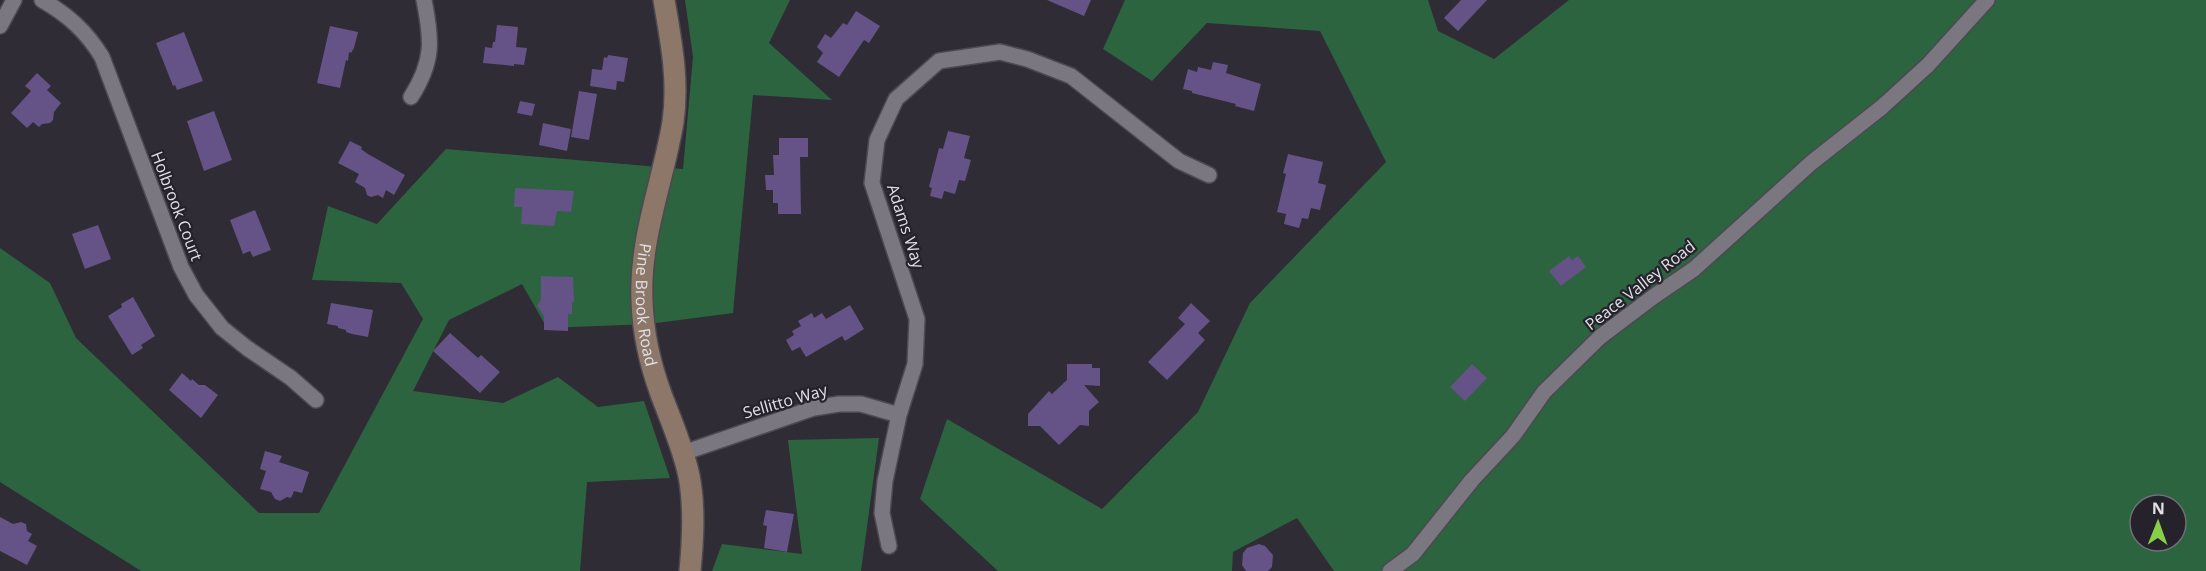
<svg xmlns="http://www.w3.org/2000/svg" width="2206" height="571" viewBox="0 0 2206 571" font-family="'Open Sans',sans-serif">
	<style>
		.forest { fill: #2b643f; fill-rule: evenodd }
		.building { fill: #655287 }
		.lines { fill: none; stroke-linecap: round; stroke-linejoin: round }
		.street-casing { stroke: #4c4951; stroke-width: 18 }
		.secondary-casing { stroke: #4c4951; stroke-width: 24 }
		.street { stroke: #7a7781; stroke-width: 15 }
		.secondary { stroke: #8c7769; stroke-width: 21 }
		.labels { text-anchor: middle; stroke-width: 4.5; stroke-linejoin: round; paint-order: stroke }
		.street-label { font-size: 16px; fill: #e1e0e6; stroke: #25222b }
	</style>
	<rect width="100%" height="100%" fill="#2f2c35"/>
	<path class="forest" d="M 685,0 L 790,0 L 769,43 L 832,100 L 753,95 L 733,313 L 649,324 L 547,328 L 522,284 L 449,320 L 413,391 L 503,403 L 558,377 L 598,407 L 644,401 L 670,478 L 587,482 L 580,571 L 141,571 L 0,482 L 0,248 L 50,283 L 76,338 L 259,513 L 319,513 L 423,319 L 401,283 L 312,280 L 328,206 L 377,224 L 446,149 L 683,169 L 693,57 Z
		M 1125,0 L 1428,0 L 1438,31 L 1494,59 L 1569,0 L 2206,0 L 2206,571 L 1334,571 L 1297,518 L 1233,552 L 1232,571 L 998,571 L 920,499 L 947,419 L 1102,509 L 1198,412 L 1250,303 L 1386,162 L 1320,31 L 1207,23 L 1152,81 L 1103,49 ZM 2140,505 L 2176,505 L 2176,541 L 2140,541 Z
		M 879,438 L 861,571 L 712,571 L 722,544 L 802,554 L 788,440 Z"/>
	<path class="building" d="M 1047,0 L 1091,0 L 1084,16 Z
		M 1461,0 L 1487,0 L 1458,31 L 1444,18 Z
		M 856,11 L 880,26 L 869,43 L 864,40 L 839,77 L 817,62 L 823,53 L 817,47 L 825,34 L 831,38 L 843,23 L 847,25 Z
		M 497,25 L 518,27 L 516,47 L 527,48 L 524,65 L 514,64 L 514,66 L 483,63 L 485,47 L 492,48 L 493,42 L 495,42 Z
		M 330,26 L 358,32 L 354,48 L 351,53 L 349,52 L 348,61 L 346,60 L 340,88 L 317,83 Z
		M 184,32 L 203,81 L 177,90 L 175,85 L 173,86 L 156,43 Z
		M 608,55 L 628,58 L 624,82 L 617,81 L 616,90 L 590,86 L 592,69 L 602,70 L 604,57 L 607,58 Z
		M 1213,62 L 1228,65 L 1226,73 L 1261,84 L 1254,111 L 1235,106 L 1236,104 L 1192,93 L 1192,91 L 1183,89 L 1188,69 L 1197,72 L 1198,67 L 1211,70 Z
		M 37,73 L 51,86 L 47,90 L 61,103 L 54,112 L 53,120 L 50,123 L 42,124 L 39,127 L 33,122 L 27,128 L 11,113 L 31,91 L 25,86 Z
		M 579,91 L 597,94 L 589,140 L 571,137 Z
		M 520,101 L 535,104 L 532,116 L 517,113 Z
		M 214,111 L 232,160 L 204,171 L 187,121 Z
		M 543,123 L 571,129 L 567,151 L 539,145 Z
		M 948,131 L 970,136 L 964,158 L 971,160 L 965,181 L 959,180 L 955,194 L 944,191 L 942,199 L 930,196 L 932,188 L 929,187 L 939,148 L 943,149 Z
		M 779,138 L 808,138 L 808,157 L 800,157 L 801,214 L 778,214 L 778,203 L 773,203 L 773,190 L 766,190 L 765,175 L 774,175 L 773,155 L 779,155 Z
		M 350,141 L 362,147 L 361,149 L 368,154 L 405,175 L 394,195 L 386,190 L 383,198 L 378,195 L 371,197 L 367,195 L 365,188 L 355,182 L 359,174 L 338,163 Z
		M 1288,154 L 1323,162 L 1318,183 L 1326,185 L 1320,210 L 1311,208 L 1308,219 L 1302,218 L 1299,228 L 1284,224 L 1286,214 L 1277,212 L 1286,174 L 1283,173 Z
		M 515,188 L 574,191 L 571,212 L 557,211 L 554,226 L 521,224 L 522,207 L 514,207 Z
		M 255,210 L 271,250 L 253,257 L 250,251 L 243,254 L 230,220 Z
		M 98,225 L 111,259 L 85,269 L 72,234 Z
		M 1569,256 L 1572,260 L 1578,256 L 1586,267 L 1561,286 L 1549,271 Z
		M 541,276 L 573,277 L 574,302 L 572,302 L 572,314 L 568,314 L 568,331 L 544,330 L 544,316 L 537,306 L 541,299 Z
		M 133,297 L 155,336 L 141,345 L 143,348 L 132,355 L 108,316 L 122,307 L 121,304 Z
		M 331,303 L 373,310 L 368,337 L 352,334 L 346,332 L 346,330 L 338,328 L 338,326 L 327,324 Z
		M 1191,303 L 1210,321 L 1198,333 L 1205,340 L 1167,380 L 1148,362 L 1185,324 L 1178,318 Z
		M 850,305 L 864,329 L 845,341 L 842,336 L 806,357 L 800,347 L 792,351 L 786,340 L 794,335 L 792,331 L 801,326 L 798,321 L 812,313 L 814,318 L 822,313 L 826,319 Z
		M 450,333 L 478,358 L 481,355 L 500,372 L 480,393 L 433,351 Z
		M 1067,364 L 1092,364 L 1092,368 L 1100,368 L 1100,386 L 1084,385 L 1099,402 L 1089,411 L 1089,426 L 1080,425 L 1059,445 L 1040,426 L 1028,426 L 1028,414 L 1049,391 L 1052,394 L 1067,380 Z
		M 1472,364 L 1487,378 L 1465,401 L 1450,387 Z
		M 182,373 L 191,381 L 192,379 L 199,385 L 205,385 L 218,395 L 201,418 L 169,390 Z
		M 265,451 L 282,456 L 279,462 L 309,472 L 302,493 L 294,491 L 291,498 L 287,497 L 280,501 L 275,499 L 271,492 L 260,489 L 266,471 L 260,469 Z
		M 766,510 L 794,514 L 787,552 L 764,548 L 767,526 L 763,525 Z
		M 0,517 L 13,524 L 21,522 L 26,524 L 27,531 L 32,534 L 28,541 L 37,546 L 27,565 L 0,551 Z
		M 1259,544 L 1265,546 L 1273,555 L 1272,567 L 1268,571 L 1246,571 L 1242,565 L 1243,553 L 1247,548 Z"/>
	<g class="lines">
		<defs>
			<path id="street" d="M 42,0 C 68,15 86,31 102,57 L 181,267 L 196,295 L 222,328 L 247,348 L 291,378 L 316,400
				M 0,26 L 14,0
				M 411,97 C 434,61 432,40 424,0
				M 683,453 L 814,408 L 839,404 L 861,404 L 899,415
				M 889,546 L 882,513 L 885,481 L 899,415 L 915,364 L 917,319 L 872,183 L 877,140 L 896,99 L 939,61 L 1000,52 L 1027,59 L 1071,76 L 1179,161 L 1209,175
				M 1390,571 L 1413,554 L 1472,480 L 1513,436 L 1544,392 L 1600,337 L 1653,297 L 1694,269 L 1811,163 L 1882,107 L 1928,65 L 1987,0"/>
			<g id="secondary">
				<path id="s1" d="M 664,0 C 671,41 679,80 673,122 C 663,182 639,239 642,301 C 643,333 650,364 661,394 C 671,421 683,447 689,476 C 695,507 693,540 690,571"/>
			</g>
		</defs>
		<use href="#street" class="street-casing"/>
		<use href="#secondary" class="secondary-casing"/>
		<use href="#street" class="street"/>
		<use href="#secondary" class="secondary"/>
	</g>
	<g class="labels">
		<g class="street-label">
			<text transform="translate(177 206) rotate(69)" y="6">Holbrook Court</text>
			<text transform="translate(906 226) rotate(72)" y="6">Adams Way</text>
			<text transform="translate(1640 285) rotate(-38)" y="6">Peace Valley Road</text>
			<text dy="6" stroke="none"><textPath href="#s1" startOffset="309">Pine Brook Road</textPath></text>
			<text transform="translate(785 401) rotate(-16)" y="6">Sellitto Way</text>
		</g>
	</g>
	<g transform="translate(2158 523) rotate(1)"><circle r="28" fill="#25222b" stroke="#706e76" stroke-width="1.5"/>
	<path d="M0-4.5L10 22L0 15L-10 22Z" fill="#87cf4b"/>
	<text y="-9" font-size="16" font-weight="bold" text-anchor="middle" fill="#e1e0e6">N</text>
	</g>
</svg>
